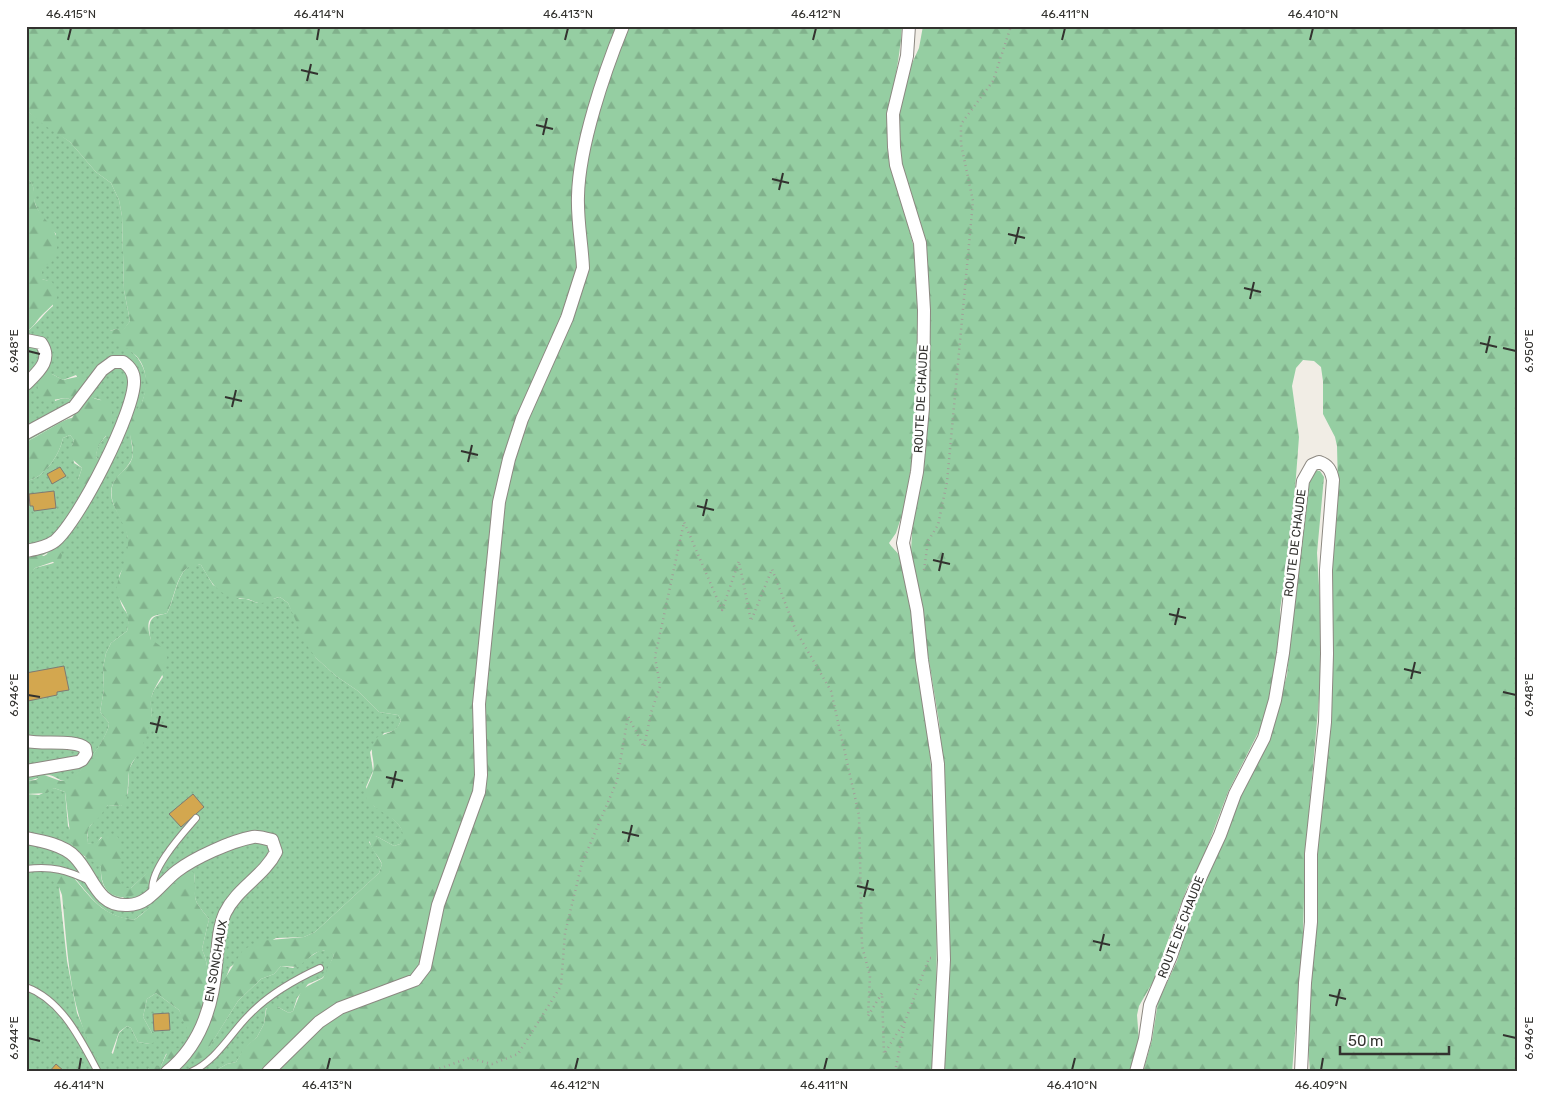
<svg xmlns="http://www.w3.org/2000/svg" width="1543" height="1098" viewBox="0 0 1543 1098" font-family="Rubik,sans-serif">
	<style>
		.grass { fill: url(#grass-dots) }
		.forest { fill: url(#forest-firs) }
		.building { fill: #d3a74f; stroke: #7e7a73 }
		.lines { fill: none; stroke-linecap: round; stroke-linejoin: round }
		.service-casing { stroke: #8c8881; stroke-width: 8 }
		.minor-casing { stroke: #8c8881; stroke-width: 14 }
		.path { stroke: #a19e98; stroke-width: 2.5; stroke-dasharray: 1 4; stroke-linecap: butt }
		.service { stroke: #fff; stroke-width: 6 }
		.minor { stroke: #fff; stroke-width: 12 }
		.ticks { fill: none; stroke: #33322f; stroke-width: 2 }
		.labels { text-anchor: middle; stroke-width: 5; stroke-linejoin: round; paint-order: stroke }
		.street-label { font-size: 12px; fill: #33322f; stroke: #fff }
		.neatline { fill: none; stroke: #33322f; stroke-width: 2 }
		.ticks-label { font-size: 12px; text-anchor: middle; fill: #33322f }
	</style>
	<defs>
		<pattern id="grass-dots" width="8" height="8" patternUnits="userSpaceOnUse" patternTransform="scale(1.25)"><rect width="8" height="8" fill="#95cea2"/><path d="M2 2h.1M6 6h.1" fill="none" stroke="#81b18c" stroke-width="1.8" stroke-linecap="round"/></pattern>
		<pattern id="forest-firs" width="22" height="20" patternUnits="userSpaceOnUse" patternTransform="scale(1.25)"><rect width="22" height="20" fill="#95cea2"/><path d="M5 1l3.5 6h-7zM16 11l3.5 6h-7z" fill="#81b18c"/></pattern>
	</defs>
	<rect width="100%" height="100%" fill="#f1ede5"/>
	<path class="grass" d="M 26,110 L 70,142 L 96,172 L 111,183 L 119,200 L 122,216 L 124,290 L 130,321 L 123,331 L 116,329 L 110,331 C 125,345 143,357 146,378 C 149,395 134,416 131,433 C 129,443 137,452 130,462 C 123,474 111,478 111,494 C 112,509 124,519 127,533 C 129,541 129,555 126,563 C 124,568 120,572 119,577 C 119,582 119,594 120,600 C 124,615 132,610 127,631 L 111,643 L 106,653 L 103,668 L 104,689 L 100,712 L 109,723 C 109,736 82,773 71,779 C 62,785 57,776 49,775 C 42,775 34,781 26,781 L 27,577 L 35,568 L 54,563 L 47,553 L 40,557 L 26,556 L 26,481 C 44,479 60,454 63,438 L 70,435 L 74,440 L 72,446 L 74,463 L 82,468 L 78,480 L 100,462 L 96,457 C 96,448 100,443 106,436 L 101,400 L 90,397 L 76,375 L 63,380 L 52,374 L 55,401 C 63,398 68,396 74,403 L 75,414 L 26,442 L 26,332 C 37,325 43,314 53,306 L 48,281 L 42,279 L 42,270 L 56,234 C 48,225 39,215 35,203 C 32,193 37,185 26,178 Z
		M 194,563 L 201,565 L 213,585 L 240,599 L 246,599 L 258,603 L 280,597 L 288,603 L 316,658 L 336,676 L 358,691 L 379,712 L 398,715 L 401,720 C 398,729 394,732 384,733 L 370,752 L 373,771 L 366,787 L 374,806 C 385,812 402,823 405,837 L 400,844 L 394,846 L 376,836 L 369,842 L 382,864 L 379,873 L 315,932 L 304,937 L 276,938 L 230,967 L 225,980 L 222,983 L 212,982 C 206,971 208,962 202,949 L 209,919 C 188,894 198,901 194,873 L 134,920 C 102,916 93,899 73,876 L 59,887 L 67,961 L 77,1013 L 86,1034 L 113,1054 L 119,1033 L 127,1026 L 131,1028 L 138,1042 L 150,1044 L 152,1033 L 143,1017 L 147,999 L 156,993 L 179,1010 L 198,1044 L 166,1054 L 161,1066 L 148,1069 L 148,1072 L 26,1072 L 26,794 L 39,795 L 54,788 L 65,792 L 68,826 L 84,857 L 91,858 L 101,867 C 100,884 105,894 123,898 L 147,873 L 131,888 L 121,889 L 121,852 L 101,837 L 96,845 L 87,843 L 88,829 L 105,807 L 108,805 L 121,806 L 128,793 L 129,769 L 139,751 L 152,714 L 150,700 L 154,690 L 163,677 C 159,665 142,627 153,618 C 156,615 162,615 167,613 C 176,597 176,571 194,563 Z
		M 319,951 L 330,951 L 334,955 L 326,974 L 322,978 L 308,984 L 297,998 L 293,1011 L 289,1013 L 278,1007 L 266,1008 L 264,1024 L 257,1037 L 245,1048 L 236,1062 L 227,1064 L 213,1072 L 161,1072 L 164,1068 L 209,1047 L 238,1001 L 261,979 L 274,974 L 281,966 L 293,968 Z"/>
	<path class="forest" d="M 26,26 L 902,26 C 900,68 886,108 888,149 L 914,248 L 918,309 L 918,392 L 913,453 L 905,506 L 896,533 L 889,543 C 892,548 897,551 900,557 C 913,591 915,630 920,665 C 939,800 939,936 934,1072 L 213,1072 L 227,1064 L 236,1062 L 244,1048 L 257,1037 L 264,1024 L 267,1005 L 272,1004 L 289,1013 L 293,1011 L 302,989 L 323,978 L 334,955 C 319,943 309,959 298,967 L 281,966 L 274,974 L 261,979 L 238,1001 L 203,1057 L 196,1060 L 183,1056 L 161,1072 L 148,1072 L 150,1065 L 161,1066 L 169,1049 L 183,1048 L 197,1041 L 190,1036 L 179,1010 L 156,993 L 147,999 L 143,1017 L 152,1033 L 157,1035 L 155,1042 L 150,1044 L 138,1042 L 131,1028 L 127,1026 L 119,1032 L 109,1060 L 103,1062 L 98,1060 C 68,1010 68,951 62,895 L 59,887 L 50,878 L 51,870 L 61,866 L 65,868 C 89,893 97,915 134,920 C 155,906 169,884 190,870 L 194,873 C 198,901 188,894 209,919 L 202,949 C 208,962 206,971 212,982 L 222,983 L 243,950 L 259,941 L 304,937 L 315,932 L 379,873 L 382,864 C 379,855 368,848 370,837 L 376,836 L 394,846 L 400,844 C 414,820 371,813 365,795 C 366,787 371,780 373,772 C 376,758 367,753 376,738 C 387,732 397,733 401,720 L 398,715 L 379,712 L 358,691 L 336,676 L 316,658 L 306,644 L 288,603 L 280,597 C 273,598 268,603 261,603 C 256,604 251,599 246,599 C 219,597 214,587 201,565 C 177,560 176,597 167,613 C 163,615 158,614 154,616 C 145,620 149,633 151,640 C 186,658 154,679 151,699 C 150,704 152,709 152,714 C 150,725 145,741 140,751 C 137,757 132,761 130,767 C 127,778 129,790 126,802 L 121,806 L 108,805 C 104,808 104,811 101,815 C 89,829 88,822 87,843 L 96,844 C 102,836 107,833 117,836 L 121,842 L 121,888 L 131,888 L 147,873 L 151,873 C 158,894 99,917 101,867 L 75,850 L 71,841 L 65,792 L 54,788 L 47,793 L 26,794 L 26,781 L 36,780 L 41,775 C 49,775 56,781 63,781 C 77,782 109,736 109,723 L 100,712 L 104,689 L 103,668 L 106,653 L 111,643 L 127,631 C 131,614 124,607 116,593 C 118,572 128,564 128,541 C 127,522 108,508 112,487 C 115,474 128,470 132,459 C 136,446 127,435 130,422 C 132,413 141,407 143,399 C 148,383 147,364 133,353 C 125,346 115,343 108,335 L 110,331 L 116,329 L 123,330 L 130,321 L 124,290 L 122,216 L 119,200 L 111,183 L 96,172 L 70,142 L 44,125 L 26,110 Z
		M 923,26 L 1517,26 L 1517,1072 L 1310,1072 L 1307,1032 L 1315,943 L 1315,888 L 1330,570 L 1338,487 L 1337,446 L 1335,437 L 1323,414 L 1323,381 L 1321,367 L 1314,361 L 1303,360 L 1296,368 L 1292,386 L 1299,437 L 1292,529 L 1280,610 L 1281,633 L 1275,680 L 1260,729 L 1228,792 L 1199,869 L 1188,886 L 1181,904 L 1154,980 L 1139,1006 L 1137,1015 L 1139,1041 L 1131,1072 L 944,1072 L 950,940 L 944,775 L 939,722 L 911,551 L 927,279 L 901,165 L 899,137 L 900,108 L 909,70 L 919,48 Z
		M 26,178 C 38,185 32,196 36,206 C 41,217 53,225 56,236 C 59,246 56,255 51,263 L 45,265 L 42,271 L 42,279 L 52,282 C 64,299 53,304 42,315 C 36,321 34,327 26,332 Z
		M 52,374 L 63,380 L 81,376 L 85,380 L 84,389 C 91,399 96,399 108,402 L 112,411 L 112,429 C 104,438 97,444 96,457 L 103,466 L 84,491 L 79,486 L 78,480 L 82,468 L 70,457 L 70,451 L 74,440 L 70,435 L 63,438 C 60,454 44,479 26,481 L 26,442 C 37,437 65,418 72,418 L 76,411 C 72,390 60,402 45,400 L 38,390 L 37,380 L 44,375 Z
		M 1314,470 L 1320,471 L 1324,477 L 1317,553 L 1322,634 L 1321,676 L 1305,857 L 1303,937 L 1292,1072 L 1143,1072 L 1152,1040 L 1158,1002 L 1177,961 L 1191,911 L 1232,815 L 1272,728 L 1287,675 L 1289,655 L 1291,616 L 1306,481 Z
		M 57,548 L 62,555 L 61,559 L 35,568 L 26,580 L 26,556 L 44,556 Z"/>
	<path class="building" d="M 60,467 L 66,476 L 52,484 L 47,474 Z
		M 54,491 L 56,508 L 34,511 L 33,506 L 30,506 L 29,494 Z
		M 64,666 L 69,690 L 57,692 L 57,695 L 28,701 L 26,673 Z
		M 193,794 L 204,807 L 181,827 L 169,814 Z
		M 169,1013 L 170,1030 L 154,1031 L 153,1014 Z
		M 56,1064 L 65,1072 L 49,1072 Z"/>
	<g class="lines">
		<defs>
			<path id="service" d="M 26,869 C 53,866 66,870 90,881
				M 153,893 C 147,872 183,833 196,818
				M 26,987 C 62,1000 81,1040 98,1072
				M 191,1072 C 217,1060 230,1034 249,1015 C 269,994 294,980 320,968"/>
			<path id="minor" d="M 909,26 L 907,56 L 893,114 L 894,147 L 896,165 L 920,243 L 924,310 L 923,408 L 917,472 L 903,543 L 917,610 L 922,660 L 938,764 L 944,960 L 938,1072
				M 26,340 L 41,343 C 53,360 38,372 26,384
				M 26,433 L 74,407 L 102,370 L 113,362 L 123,362 C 129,366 134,372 134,381 C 135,411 79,521 55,541 C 47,547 36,549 26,551
				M 26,741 C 42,745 75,739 85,748 L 86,754 L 82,760 L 78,762 L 26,771
				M 26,838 C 42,841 64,845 75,857 C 93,875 96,907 128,905 C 149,905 161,883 177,871 C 194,858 231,841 253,837 C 258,836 266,839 272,840 L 276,852 C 264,876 237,888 225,913 C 218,929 218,948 216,965 C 213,1005 200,1046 167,1072
				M 268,1072 L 319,1022 L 340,1008 L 415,980 L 425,967 L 438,905 L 479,792 L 481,775 L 479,704 L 499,502 L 509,459 L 522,419 L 567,318 L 583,268 C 582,244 577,220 578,196 C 579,146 604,73 623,26
				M 1136,1072 L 1145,1039 L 1150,1005 L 1171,956 L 1189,902 L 1220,835 L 1235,794 L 1264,738 L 1275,700 L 1283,653 L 1303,481 L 1312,465 L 1319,462 C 1328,465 1331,470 1333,480 L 1326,570 L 1327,654 L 1325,722 L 1311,854 L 1311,922 L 1305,983 L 1301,1072"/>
		</defs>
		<use href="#service" class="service-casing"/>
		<use href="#minor" class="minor-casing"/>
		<path class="path" d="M 924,570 L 928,541 L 938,525 L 947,482 L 973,201 L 961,144 L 961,124 L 993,81 L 1011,26
			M 430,1072 L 469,1058 L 492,1064 L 518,1054 L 561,986 L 565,933 L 582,863 L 617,781 L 628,716 L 644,747 L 651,713 L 660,686 L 655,657 L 684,522 L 722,610 L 739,561 L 751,621 L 772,569 L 796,631 L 831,691 L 859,815 L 862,946 L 870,976 L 868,1016 L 882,993 L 884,1054 L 906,1019 L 929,958 L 932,958
			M 895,1072 L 905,1022"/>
		<use href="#service" class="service"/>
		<use href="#minor" class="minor"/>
	</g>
	<path class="ticks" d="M 68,40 L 71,28M 317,40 L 319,28M 565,40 L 568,28M 813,40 L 816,28M 1062,40 L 1065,28M 1310,40 L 1313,28M 301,70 L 318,74M 307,81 L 311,64M 536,125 L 553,129M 543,135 L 547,118M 772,179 L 789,183M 779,190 L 783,173M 1008,234 L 1025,238M 1015,244 L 1019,227M 1244,288 L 1261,292M 1250,299 L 1254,282M 1480,343 L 1497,347M 1503,348 L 1516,351M 28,351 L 40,354M 1486,353 L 1490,336M 225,397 L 242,401M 232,407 L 236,390M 461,451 L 478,455M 468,462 L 472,445M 697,506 L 714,510M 703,516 L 707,499M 933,560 L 950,564M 939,571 L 943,553M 1169,614 L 1186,618M 1175,625 L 1179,608M 1404,669 L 1421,673M 1411,679 L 1415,662M 1503,692 L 1516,695M 28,695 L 40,697M 150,723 L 167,727M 156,733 L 160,716M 386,777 L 403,781M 392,788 L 396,771M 622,832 L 639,836M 628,842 L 632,825M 857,886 L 874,890M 864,897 L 868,880M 1093,941 L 1110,945M 1100,951 L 1104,934M 1329,995 L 1346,999M 1336,1006 L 1340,989M 1503,1035 L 1516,1038M 28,1038 L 40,1041M 79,1070 L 81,1058M 327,1070 L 330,1058M 575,1070 L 578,1058M 824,1070 L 827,1058M 1072,1070 L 1075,1058M 1321,1070 L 1323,1058"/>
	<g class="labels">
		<g class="street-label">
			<text transform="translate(921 399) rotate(-87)" y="4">ROUTE DE CHAUDE</text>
			<text transform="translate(1295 543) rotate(-83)" y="4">ROUTE DE CHAUDE</text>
			<text transform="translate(1181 927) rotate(-69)" y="4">ROUTE DE CHAUDE</text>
			<text transform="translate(216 961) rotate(-80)" y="4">EN SONCHAUX</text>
		</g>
	</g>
	<rect width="1543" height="1098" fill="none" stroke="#ffffff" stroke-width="55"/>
	<path d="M1340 1046v8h109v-8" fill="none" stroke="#33322f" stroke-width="2.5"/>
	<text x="1348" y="1046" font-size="15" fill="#33322f" stroke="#ffffff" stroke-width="4" paint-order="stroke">50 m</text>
	<rect x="28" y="28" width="1488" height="1042" class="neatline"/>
	<g class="ticks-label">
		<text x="71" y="18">46.415°N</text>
		<text x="319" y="18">46.414°N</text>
		<text x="568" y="18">46.413°N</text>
		<text x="816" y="18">46.412°N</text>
		<text x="1065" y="18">46.411°N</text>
		<text x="1313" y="18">46.410°N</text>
		<text transform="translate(1529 351) rotate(-90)" y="4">6.950°E</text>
		<text transform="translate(14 351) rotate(-90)" y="4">6.948°E</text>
		<text transform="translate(1529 695) rotate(-90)" y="4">6.948°E</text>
		<text transform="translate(14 695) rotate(-90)" y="4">6.946°E</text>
		<text transform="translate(1529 1038) rotate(-90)" y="4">6.946°E</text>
		<text transform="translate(14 1038) rotate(-90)" y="4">6.944°E</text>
		<text x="79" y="1089">46.414°N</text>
		<text x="327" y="1089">46.413°N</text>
		<text x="575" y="1089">46.412°N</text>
		<text x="824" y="1089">46.411°N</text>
		<text x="1072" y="1089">46.410°N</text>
		<text x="1321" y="1089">46.409°N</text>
	</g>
</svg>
